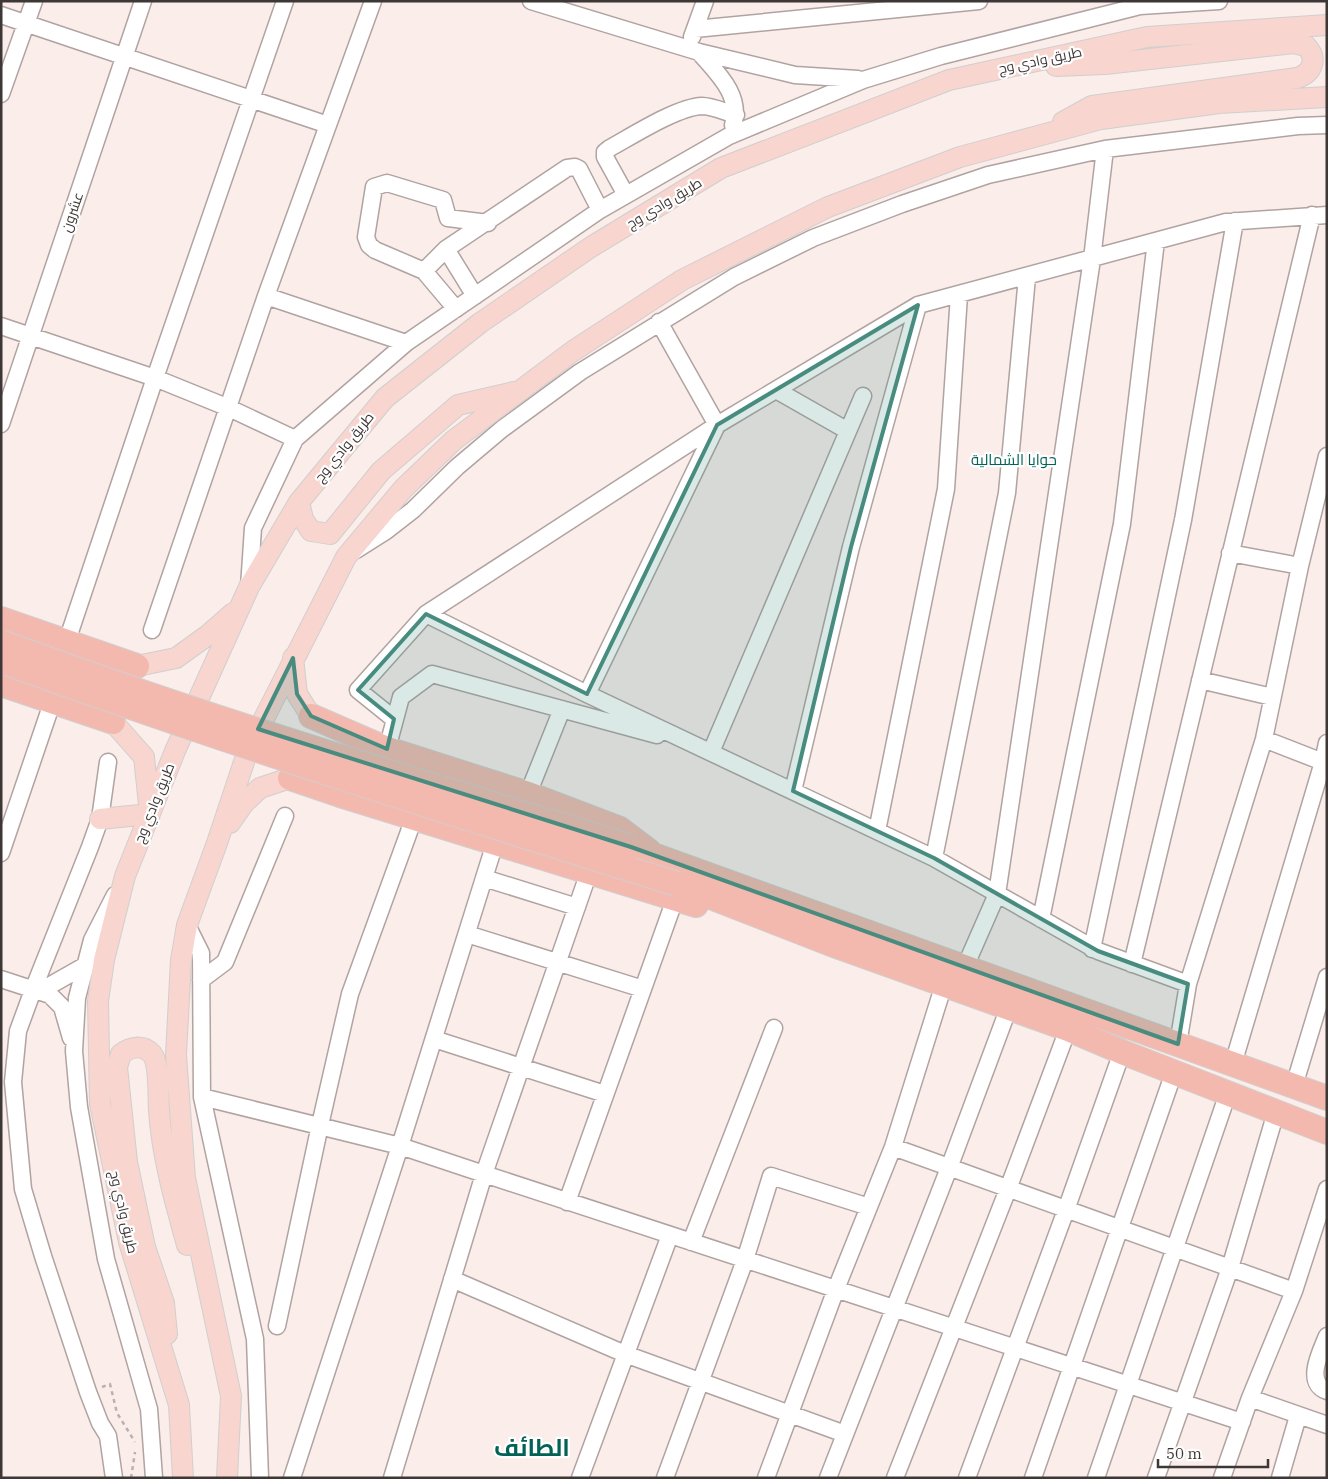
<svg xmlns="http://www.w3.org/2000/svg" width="1328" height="1479" viewBox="0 0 1328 1479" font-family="'IBM Plex Serif',Cairo,serif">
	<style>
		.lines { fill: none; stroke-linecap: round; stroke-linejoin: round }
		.minor-casing { stroke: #b0a3a1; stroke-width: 19 }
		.major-casing { stroke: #d0cfcf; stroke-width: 22 }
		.highway-casing { stroke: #d0cfcf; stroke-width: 26 }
		.path { stroke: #bcb1ae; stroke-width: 2.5; stroke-dasharray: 4 4; stroke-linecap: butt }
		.minor { stroke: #fff; stroke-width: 16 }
		.major { stroke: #f8d5ce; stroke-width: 20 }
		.highway { stroke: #f4b9ae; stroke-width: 24 }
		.highway-bridge-casing { stroke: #d0cfcf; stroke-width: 26; stroke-linecap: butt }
		.highway-bridge { stroke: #f4b9ae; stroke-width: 24 }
		.marked { fill: #488c80; fill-opacity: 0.2; stroke: #488c80; stroke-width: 4; stroke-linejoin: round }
		.labels { text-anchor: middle; stroke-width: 4.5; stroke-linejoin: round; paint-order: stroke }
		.street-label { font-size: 14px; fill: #3d3736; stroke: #fefefe }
		.neighbourhood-label { font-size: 15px; fill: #036256; stroke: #fefefe }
		.town-label { font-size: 24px; font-weight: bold; fill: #036256; stroke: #fefefe }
	</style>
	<rect width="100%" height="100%" fill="#fbedea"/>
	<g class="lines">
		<defs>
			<path id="minor" d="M 531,1 L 699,52 L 795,75 L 858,79
				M 1,15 L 328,125
				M 695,29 L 979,1
				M 692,37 L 705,1
				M 699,52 C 717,73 742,95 733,125
				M 1,94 L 34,1
				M 626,195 L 605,157 L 605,152 L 610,148 C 632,136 677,107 702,106 C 712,106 725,112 736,115
				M 446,249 L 475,296
				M 424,271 L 375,250 L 369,245 L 366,237 L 374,187 L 387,183 L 443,200 L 448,218 L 488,223
				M 266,296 L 406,343
				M 456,309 L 424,271 L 446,249 L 567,168 L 575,167 L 579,169 L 600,210
				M 1,326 L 155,378 L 229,408 L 295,439
				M 776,390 L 848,431
				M 1,424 L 143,1
				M 356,550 L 386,531 L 413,510 L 457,467 L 502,429 L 580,372 L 734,277 L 813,238 L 902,204 L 988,175 L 1105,149 L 1298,126 L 1327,125
				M 1230,553 L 1300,566
				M 249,587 L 253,528 L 295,439 L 406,343 L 600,210 L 729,136 L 863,80 L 941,56 L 1140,6 L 1219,1
				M 426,614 L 587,694 L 934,858 L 1098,951 L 1188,984
				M 152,630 L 266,296 L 373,1
				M 67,641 L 155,378 L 285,1
				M 1200,680 L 1272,697
				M 587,694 L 717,425 L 659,322
				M 394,719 L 358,690 L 426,614 L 717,425 L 918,305 L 1226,222 L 1327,215
				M 1264,739 L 1323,762
				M 387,749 L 401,697 L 432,674 L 657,735
				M 711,752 L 863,396
				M 108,762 L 100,819 L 90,847 L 33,990 L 18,1031 L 13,1082 L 23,1189 L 43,1256 L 88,1392 L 100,1423 L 108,1436 L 114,1478
				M 793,791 L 851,547 L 918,305
				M 528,794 L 562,709
				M 877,831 L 946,489 L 959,295
				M 1,853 L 52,703
				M 934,858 L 1007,493 L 1027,277
				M 484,878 L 577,907
				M 115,895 L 92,940 L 77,998 L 74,1051 L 79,1107 L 106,1259 L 149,1409 L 154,1478
				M 1041,919 L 1122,524 L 1156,241
				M 187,925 L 201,953 L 202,1097 L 255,1339 L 260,1478
				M 467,934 L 643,989
				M 1092,949 L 1183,520 L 1235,221
				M 1132,964 L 1312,215
				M 965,967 L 997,894 L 1092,259 L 1105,149
				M 1,979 L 50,995 L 62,1007 L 71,1038
				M 201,980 L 225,962 L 285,816
				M 33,990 L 49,986 L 86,965
				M 434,1039 L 605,1094
				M 1178,1044 L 1188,984 L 1264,739 L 1300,566 L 1327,456
				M 1233,1064 L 1323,762 L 1327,743
				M 1294,1086 L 1327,977
				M 202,1097 L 400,1146 L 484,1174 L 1242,1422
				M 893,1147 L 1294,1291
				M 567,1202 L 675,899
				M 691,1242 L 774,1028
				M 452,1279 L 625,1354 L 845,1434
				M 277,1326 L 320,1125 L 350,994 L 414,818
				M 1327,1336 C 1321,1351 1304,1383 1327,1391
				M 1250,1398 L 1327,1425
				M 292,1478 L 400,1146 L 495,843
				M 392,1478 L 484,1174 L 589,872
				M 580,1478 L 670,1235
				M 665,1478 L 745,1260 L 771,1176 L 869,1207
				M 766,1478 L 836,1289 L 893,1147 L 944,984
				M 828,1478 L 949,1168 L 1009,1007
				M 895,1478 L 1008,1189 L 1068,1029
				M 967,1478 L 1066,1210 L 1122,1052
				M 1033,1478 L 1174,1072
				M 1096,1478 L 1228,1093
				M 1156,1478 L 1230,1268 L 1276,1112
				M 1222,1478 L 1250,1398 L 1294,1291 L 1327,1189
				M 1280,1478 L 1298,1416"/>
			<path id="major" d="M 1056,66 L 1105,64 L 1294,43 L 1306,46 C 1318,58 1313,73 1297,78 L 1092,106 L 1063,122
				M 299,502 L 303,519 L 311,531 L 330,534 L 381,471 L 458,405 L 514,392
				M 293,658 L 297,694 L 311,716
				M 137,666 L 176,658 L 208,635 L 233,613
				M 100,819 L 150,814 L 144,757 L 113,722
				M 230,823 L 244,803 L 260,788 L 290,778
				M 167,1334 L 164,1303 L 145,1247 L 127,1162 L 117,1067 L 121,1054 C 130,1047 143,1044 152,1054 C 160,1064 158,1098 159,1111 C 162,1156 175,1202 187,1245
				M 183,1478 L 179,1405 L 129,1242 L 100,1104 L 98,1001 L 104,960 L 125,876 L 175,751 L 249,587 L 299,502 L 385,398 L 480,323 L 591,247 L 721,168 L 949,80 L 1147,37 L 1327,25
				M 227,1478 L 231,1396 L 185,1178 L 176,1055 L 181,960 L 187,925 L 217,843 L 248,750 L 346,557 L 403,489 L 454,440 L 573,351 L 682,280 L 828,207 L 960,157 L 1101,119 L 1219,103 L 1327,97"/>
			<path id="highway" d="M 1,619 L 137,666
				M 1,684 L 113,722
				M 311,716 L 387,749 L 528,794 L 620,829 L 649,851
				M 290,778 L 340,795 L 696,905
				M 631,847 L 1327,1098
				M 677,884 L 831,944 L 1068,1029 L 1122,1052 L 1327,1132"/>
		</defs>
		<use href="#minor" class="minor-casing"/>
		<use href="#major" class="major-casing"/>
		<use href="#highway" class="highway-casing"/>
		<path class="path" d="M 102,1387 L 110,1384 L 117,1413 L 135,1442
			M 131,1478 L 135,1452"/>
		<use href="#minor" class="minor"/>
		<use href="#major" class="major"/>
		<use href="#highway" class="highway"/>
		<defs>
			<path id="highway-bridge" d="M 1,642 C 208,719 420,781 631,847
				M 1,661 C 224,742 450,813 677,884"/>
		</defs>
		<use href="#highway-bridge" class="highway-bridge-casing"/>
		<use href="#highway-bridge" class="highway-bridge"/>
	</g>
	<path class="marked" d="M 918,305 L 851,547 L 793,791 L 934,858 L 1098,951 L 1188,984 L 1178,1044 L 631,847 L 258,729 L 293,658 L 297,694 L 311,716 L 387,749 L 394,719 L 358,690 L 426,614 L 587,694 L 717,425 Z"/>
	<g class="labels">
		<g class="street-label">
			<text transform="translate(1040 60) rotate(-12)" y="5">طريق وادي وج</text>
			<text transform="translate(664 203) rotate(-31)" y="5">طريق وادي وج</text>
			<text transform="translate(72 212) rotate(-71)" y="5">عشرون</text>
			<text transform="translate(344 447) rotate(-51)" y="5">طريق وادي وج</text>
			<text transform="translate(154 803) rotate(-68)" y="5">طريق وادي وج</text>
			<text transform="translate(124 1212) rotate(77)" y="5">طريق وادي وج</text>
		</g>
		<g class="neighbourhood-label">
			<text x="1014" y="465">حوايا الشمالية</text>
		</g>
		<g class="town-label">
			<text x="532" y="1456">الطائف</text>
		</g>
	</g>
	<rect width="1328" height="1479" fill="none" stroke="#3d3736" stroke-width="5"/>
	<path d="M1158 1459v8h110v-8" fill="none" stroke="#3d3736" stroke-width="2.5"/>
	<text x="1166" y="1459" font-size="15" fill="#3d3736" stroke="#fefefe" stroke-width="4" paint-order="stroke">50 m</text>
</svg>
